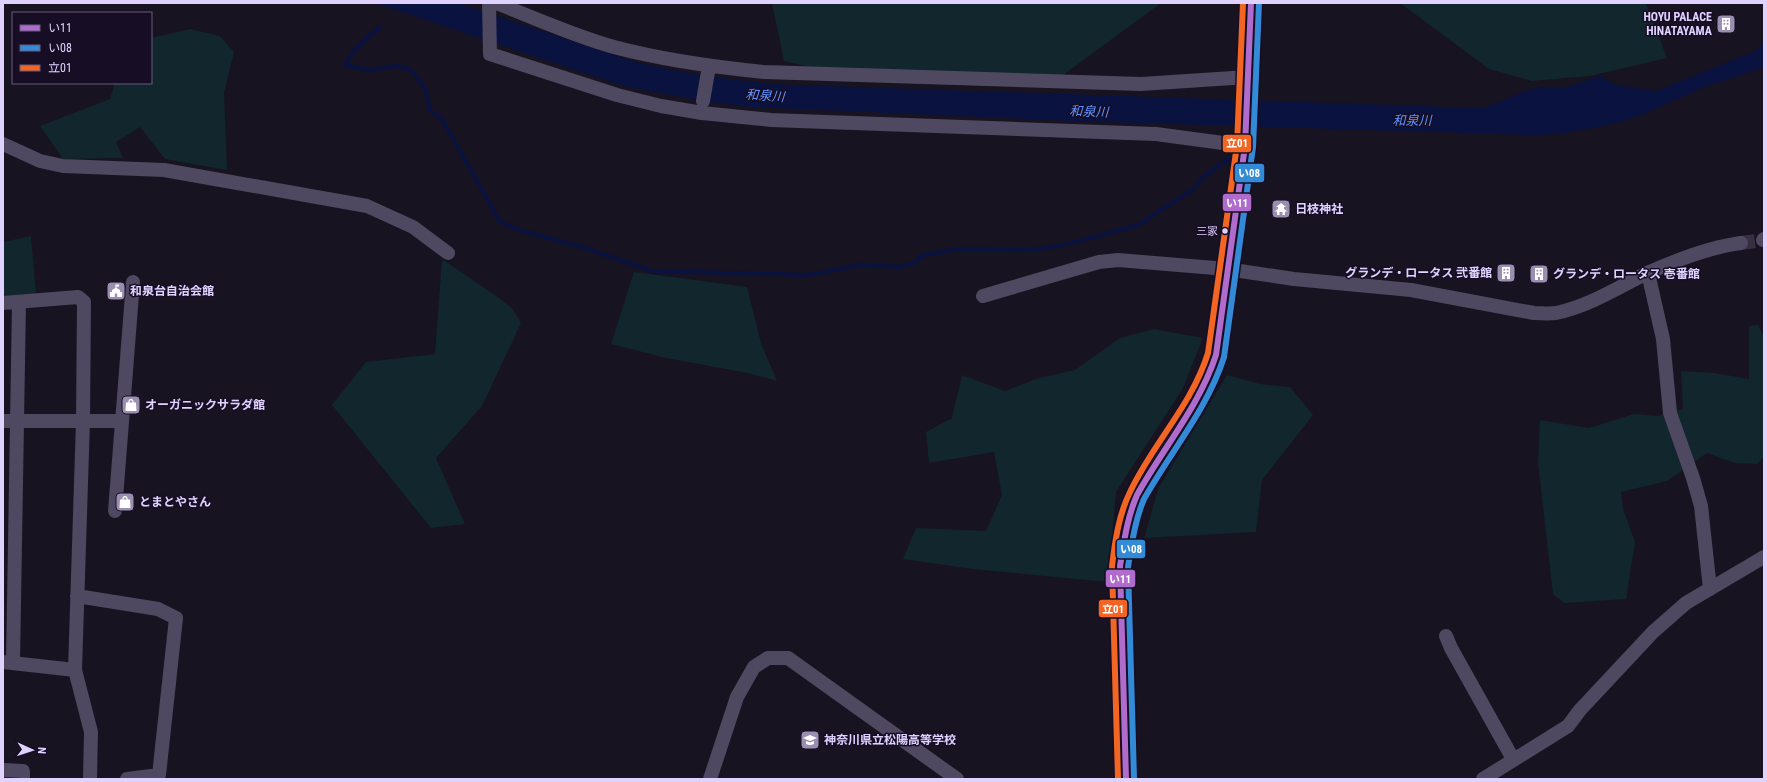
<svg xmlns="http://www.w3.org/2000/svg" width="1767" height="782" viewBox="0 0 1767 782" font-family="'Roboto Condensed','Noto Sans JP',sans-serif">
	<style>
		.green { fill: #12262d }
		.water { fill: #0a1240 }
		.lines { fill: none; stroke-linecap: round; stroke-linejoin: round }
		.stream { stroke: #0a1240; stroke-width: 4 }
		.street-tunnel { stroke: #363041; stroke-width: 14; stroke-dasharray: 14 7; stroke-linecap: butt }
		.street { stroke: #4e4860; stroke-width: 14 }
		.secondary { stroke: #5d5473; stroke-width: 20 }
		.bus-1-casing { stroke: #170e25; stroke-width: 9 }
		.bus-2-casing { stroke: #170e25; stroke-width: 9 }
		.bus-3-casing { stroke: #170e25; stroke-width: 9 }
		.bus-1 { stroke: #b06ccc; stroke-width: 6 }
		.bus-2 { stroke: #338bd7; stroke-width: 6 }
		.bus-3 { stroke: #f26522; stroke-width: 6 }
		.bus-dot { fill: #e0d2ff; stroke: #170e25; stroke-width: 1.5 }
		.labels { text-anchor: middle; stroke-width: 3; stroke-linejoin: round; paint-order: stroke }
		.bus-label { font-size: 11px; fill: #e0d2ff; stroke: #170e25; text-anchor: end }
		.poi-label { font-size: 12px; font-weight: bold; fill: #e0d2ff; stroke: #170e25; text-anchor: start }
		.water-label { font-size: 13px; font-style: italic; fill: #6094ff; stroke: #170e25 }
		.line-badge { stroke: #170e25; stroke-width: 1.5 }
		.badge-label { font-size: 11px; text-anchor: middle; font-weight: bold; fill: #fff }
	</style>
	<rect width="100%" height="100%" fill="#181320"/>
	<path class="green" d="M 772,3 L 1161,3 L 1059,78 L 860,79 L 784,61 Z
		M 1400,3 L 1646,3 L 1667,58 L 1590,76 L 1532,81 L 1489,69 Z
		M 190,29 L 220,36 L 234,52 L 224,92 L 227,170 L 165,159 L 140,127 L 116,142 L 123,158 L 63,159 L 40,126 L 110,99 L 115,83 L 151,83 L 151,38 Z
		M 31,236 L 36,294 L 3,297 L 3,242 Z
		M 442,259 L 499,298 L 512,308 L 521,323 L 482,406 L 436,458 L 465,524 L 431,528 L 332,405 L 366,362 L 435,354 Z
		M 634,272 L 747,287 L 761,343 L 777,381 L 748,373 L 666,358 L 611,344 Z
		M 1758,325 L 1764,337 L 1764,457 L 1757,464 L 1735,463 L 1707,453 L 1667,481 L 1621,492 L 1623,509 L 1635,542 L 1626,599 L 1564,603 L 1553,594 L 1538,463 L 1540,420 L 1589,428 L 1634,414 L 1658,416 L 1683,409 L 1681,371 L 1715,373 L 1749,379 L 1749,326 Z
		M 1154,329 L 1203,338 L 1183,388 L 1116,492 L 1108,582 L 973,569 L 903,559 L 916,528 L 986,531 L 1002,495 L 994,452 L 929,463 L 926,432 L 952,418 L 962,375 L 1005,391 L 1039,378 L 1075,370 L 1120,338 Z
		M 1227,375 L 1260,384 L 1290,387 L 1313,415 L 1262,480 L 1256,532 L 1144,538 L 1159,487 Z"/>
	<path class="water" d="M 375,3 L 458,3 L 635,62 L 698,75 L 769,84 L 1481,108 L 1495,104 L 1522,92 L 1541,87 L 1567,87 L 1600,76 L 1616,85 L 1656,91 L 1757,50 L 1759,46 L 1764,43 L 1764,67 L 1705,87 L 1639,116 L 1609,125 L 1559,134 L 1534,135 L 1074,121 L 750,107 L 703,101 L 623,86 Z"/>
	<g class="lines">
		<path class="stream" d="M 380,27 C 367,38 352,50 345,65 L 370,70 L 396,66 L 410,69 L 425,88 L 430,110 L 442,119 L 500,222 L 516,229 L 585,248 L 652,271 L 808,275 L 860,265 L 899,267 L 917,262 L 920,256 L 958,249 L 1031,250 L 1068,244 L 1138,225 L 1192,190 L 1206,175 L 1234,155"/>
		<path class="street-tunnel" d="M 1741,243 L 1763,240"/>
		<path class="street" d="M 489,3 L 490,54 L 617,95 L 661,106 L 702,113 L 771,120 L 1156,134 L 1245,146
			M 496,3 C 535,18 574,36 614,47 C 663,60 714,67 764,72 L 1141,84 L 1248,77
			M 703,101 L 709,66
			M 3,144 L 40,161 L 63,166 L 164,170 L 367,206 L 413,227 L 448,253
			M 1763,240 L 1764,239
			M 1648,273 L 1663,339 L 1670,413 L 1693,478 L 1701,506 L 1710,589
			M 983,296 L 1099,262 L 1118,260 L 1227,269 L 1294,279 L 1411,290 L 1534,313 C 1541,313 1549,314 1556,313 C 1588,306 1616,289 1645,274 C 1674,261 1710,247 1741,243
			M 3,303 L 78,297 L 84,302 L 83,421 L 75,670 L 91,732 L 90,779
			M 3,421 L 121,421
			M 115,511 L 133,282
			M 77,596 L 158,609 L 176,618 L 159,775 L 127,779
			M 1446,636 L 1451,648 L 1513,759
			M 3,662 L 75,670
			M 13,663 L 19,302
			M 3,770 L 23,771 L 23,779
			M 710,779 L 737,697 L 754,667 L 768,658 L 788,658 L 957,779
			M 1483,779 L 1568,726 L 1580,710 L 1653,632 L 1686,603 L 1764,557"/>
		<path class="secondary" d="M 1126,779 L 1120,566 C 1124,543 1126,517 1137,495 C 1157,456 1188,422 1207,381 C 1211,373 1213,364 1216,355 L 1245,146 L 1251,3"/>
		<defs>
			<path id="bus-1" d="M 1126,779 L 1120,566 C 1124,542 1127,518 1137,495 C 1163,448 1199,407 1216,355 L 1245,146 L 1251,3"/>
			<path id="bus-2" d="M 1134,779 L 1128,567 C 1132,543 1135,520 1144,499 C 1171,451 1207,410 1224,357 L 1253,147 L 1259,3"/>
			<path id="bus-3" d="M 1118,779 L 1112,566 C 1115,541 1119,514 1130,492 C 1153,443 1192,405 1208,353 L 1237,145 L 1243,3"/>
		</defs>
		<use href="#bus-1" class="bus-1-casing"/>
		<use href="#bus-2" class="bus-2-casing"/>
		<use href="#bus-3" class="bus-3-casing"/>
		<use href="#bus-1" class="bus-1"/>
		<use href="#bus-2" class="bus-2"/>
		<use href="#bus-3" class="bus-3"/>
	</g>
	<defs>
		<symbol id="building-square" viewBox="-11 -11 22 22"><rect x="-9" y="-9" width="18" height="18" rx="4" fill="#9a8fb1" stroke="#170e25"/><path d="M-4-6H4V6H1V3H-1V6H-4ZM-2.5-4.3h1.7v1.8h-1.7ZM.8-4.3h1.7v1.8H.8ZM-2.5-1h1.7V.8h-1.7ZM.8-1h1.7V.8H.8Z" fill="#fff"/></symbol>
		<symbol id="temple-square" viewBox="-11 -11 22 22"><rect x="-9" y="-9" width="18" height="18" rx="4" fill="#9a8fb1" stroke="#170e25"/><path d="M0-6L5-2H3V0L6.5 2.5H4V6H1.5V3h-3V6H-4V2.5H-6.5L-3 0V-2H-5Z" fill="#fff"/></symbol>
		<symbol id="civic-square" viewBox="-11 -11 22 22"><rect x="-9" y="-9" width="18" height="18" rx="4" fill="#9a8fb1" stroke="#170e25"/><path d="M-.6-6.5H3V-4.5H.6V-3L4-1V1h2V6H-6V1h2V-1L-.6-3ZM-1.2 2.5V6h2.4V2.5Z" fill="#fff"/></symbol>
		<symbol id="shop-square" viewBox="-11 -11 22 22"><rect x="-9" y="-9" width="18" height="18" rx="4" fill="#9a8fb1" stroke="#170e25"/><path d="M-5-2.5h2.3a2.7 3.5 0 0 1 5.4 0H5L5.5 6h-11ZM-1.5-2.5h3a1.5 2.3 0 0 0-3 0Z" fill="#fff"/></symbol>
		<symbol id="school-square" viewBox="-11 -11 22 22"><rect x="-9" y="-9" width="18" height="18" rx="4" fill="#9a8fb1" stroke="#170e25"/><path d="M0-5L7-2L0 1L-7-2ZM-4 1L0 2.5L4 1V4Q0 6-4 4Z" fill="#fff"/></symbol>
	</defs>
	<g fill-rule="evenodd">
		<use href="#building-square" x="1715" y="13" width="22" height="22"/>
		<use href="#temple-square" x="1270" y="198" width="22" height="22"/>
		<use href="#building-square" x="1495" y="262" width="22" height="22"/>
		<use href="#building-square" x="1528" y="263" width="22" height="22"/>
		<use href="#civic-square" x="105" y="280" width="22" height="22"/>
		<use href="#shop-square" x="120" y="394" width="22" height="22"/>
		<use href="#shop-square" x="114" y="491" width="22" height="22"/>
		<use href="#school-square" x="799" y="729" width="22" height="22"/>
	</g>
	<circle class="bus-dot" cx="1225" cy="231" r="3.5"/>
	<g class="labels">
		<g class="bus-label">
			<text x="1218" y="235">三家</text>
		</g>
		<g class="poi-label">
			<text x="1712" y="21" text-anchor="end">HOYU PALACE<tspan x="1712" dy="14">HINATAYAMA</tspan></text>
			<text x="1295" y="213">日枝神社</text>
			<text x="1492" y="277" text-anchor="end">グランデ・ロータス 弐番館</text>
			<text x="1553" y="278">グランデ・ロータス 壱番館</text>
			<text x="130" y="295">和泉台自治会館</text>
			<text x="145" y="409">オーガニックサラダ館</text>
			<text x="139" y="506">とまとやさん</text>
			<text x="824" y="744">神奈川県立松陽高等学校</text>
		</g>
		<g class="water-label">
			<text transform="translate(765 95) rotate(4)" y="5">和泉川</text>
			<text transform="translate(1089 111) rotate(2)" y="5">和泉川</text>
			<text x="1412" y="125">和泉川</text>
		</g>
	</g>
	<g class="line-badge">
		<rect x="1222" y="134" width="30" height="19" rx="4" fill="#f26522"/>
		<rect x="1234" y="163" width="31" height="20" rx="4" fill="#338bd7"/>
		<rect x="1222" y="193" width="30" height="19" rx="4" fill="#b06ccc"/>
		<rect x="1116" y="539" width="30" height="20" rx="4" fill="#338bd7"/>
		<rect x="1105" y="569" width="31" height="19" rx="4" fill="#b06ccc"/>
		<rect x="1098" y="599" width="30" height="19" rx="4" fill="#f26522"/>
	</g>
	<g class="badge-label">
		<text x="1237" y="147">立01</text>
		<text x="1249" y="177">い08</text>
		<text x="1237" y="207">い11</text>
		<text x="1131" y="553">い08</text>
		<text x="1120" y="583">い11</text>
		<text x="1113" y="613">立01</text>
	</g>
	<rect width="1767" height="782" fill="none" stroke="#e0d2ff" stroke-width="8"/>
	<rect x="12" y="12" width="140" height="72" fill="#170e25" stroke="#675c7c"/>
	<rect x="20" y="25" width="20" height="6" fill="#b06ccc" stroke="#675c7c"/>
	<text x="48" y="32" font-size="12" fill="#e0d2ff">い11</text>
	<rect x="20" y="45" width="20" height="6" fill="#338bd7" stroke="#675c7c"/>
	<text x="48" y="52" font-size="12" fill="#e0d2ff">い08</text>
	<rect x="20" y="65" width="20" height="6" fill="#f26522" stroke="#675c7c"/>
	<text x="48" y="72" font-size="12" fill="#e0d2ff">立01</text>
	<g transform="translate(32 750) rotate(93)" stroke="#170e25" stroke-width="3" paint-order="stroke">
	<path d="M0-3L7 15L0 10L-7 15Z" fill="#e0d2ff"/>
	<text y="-6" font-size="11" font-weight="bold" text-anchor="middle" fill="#e0d2ff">N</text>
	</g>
</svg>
